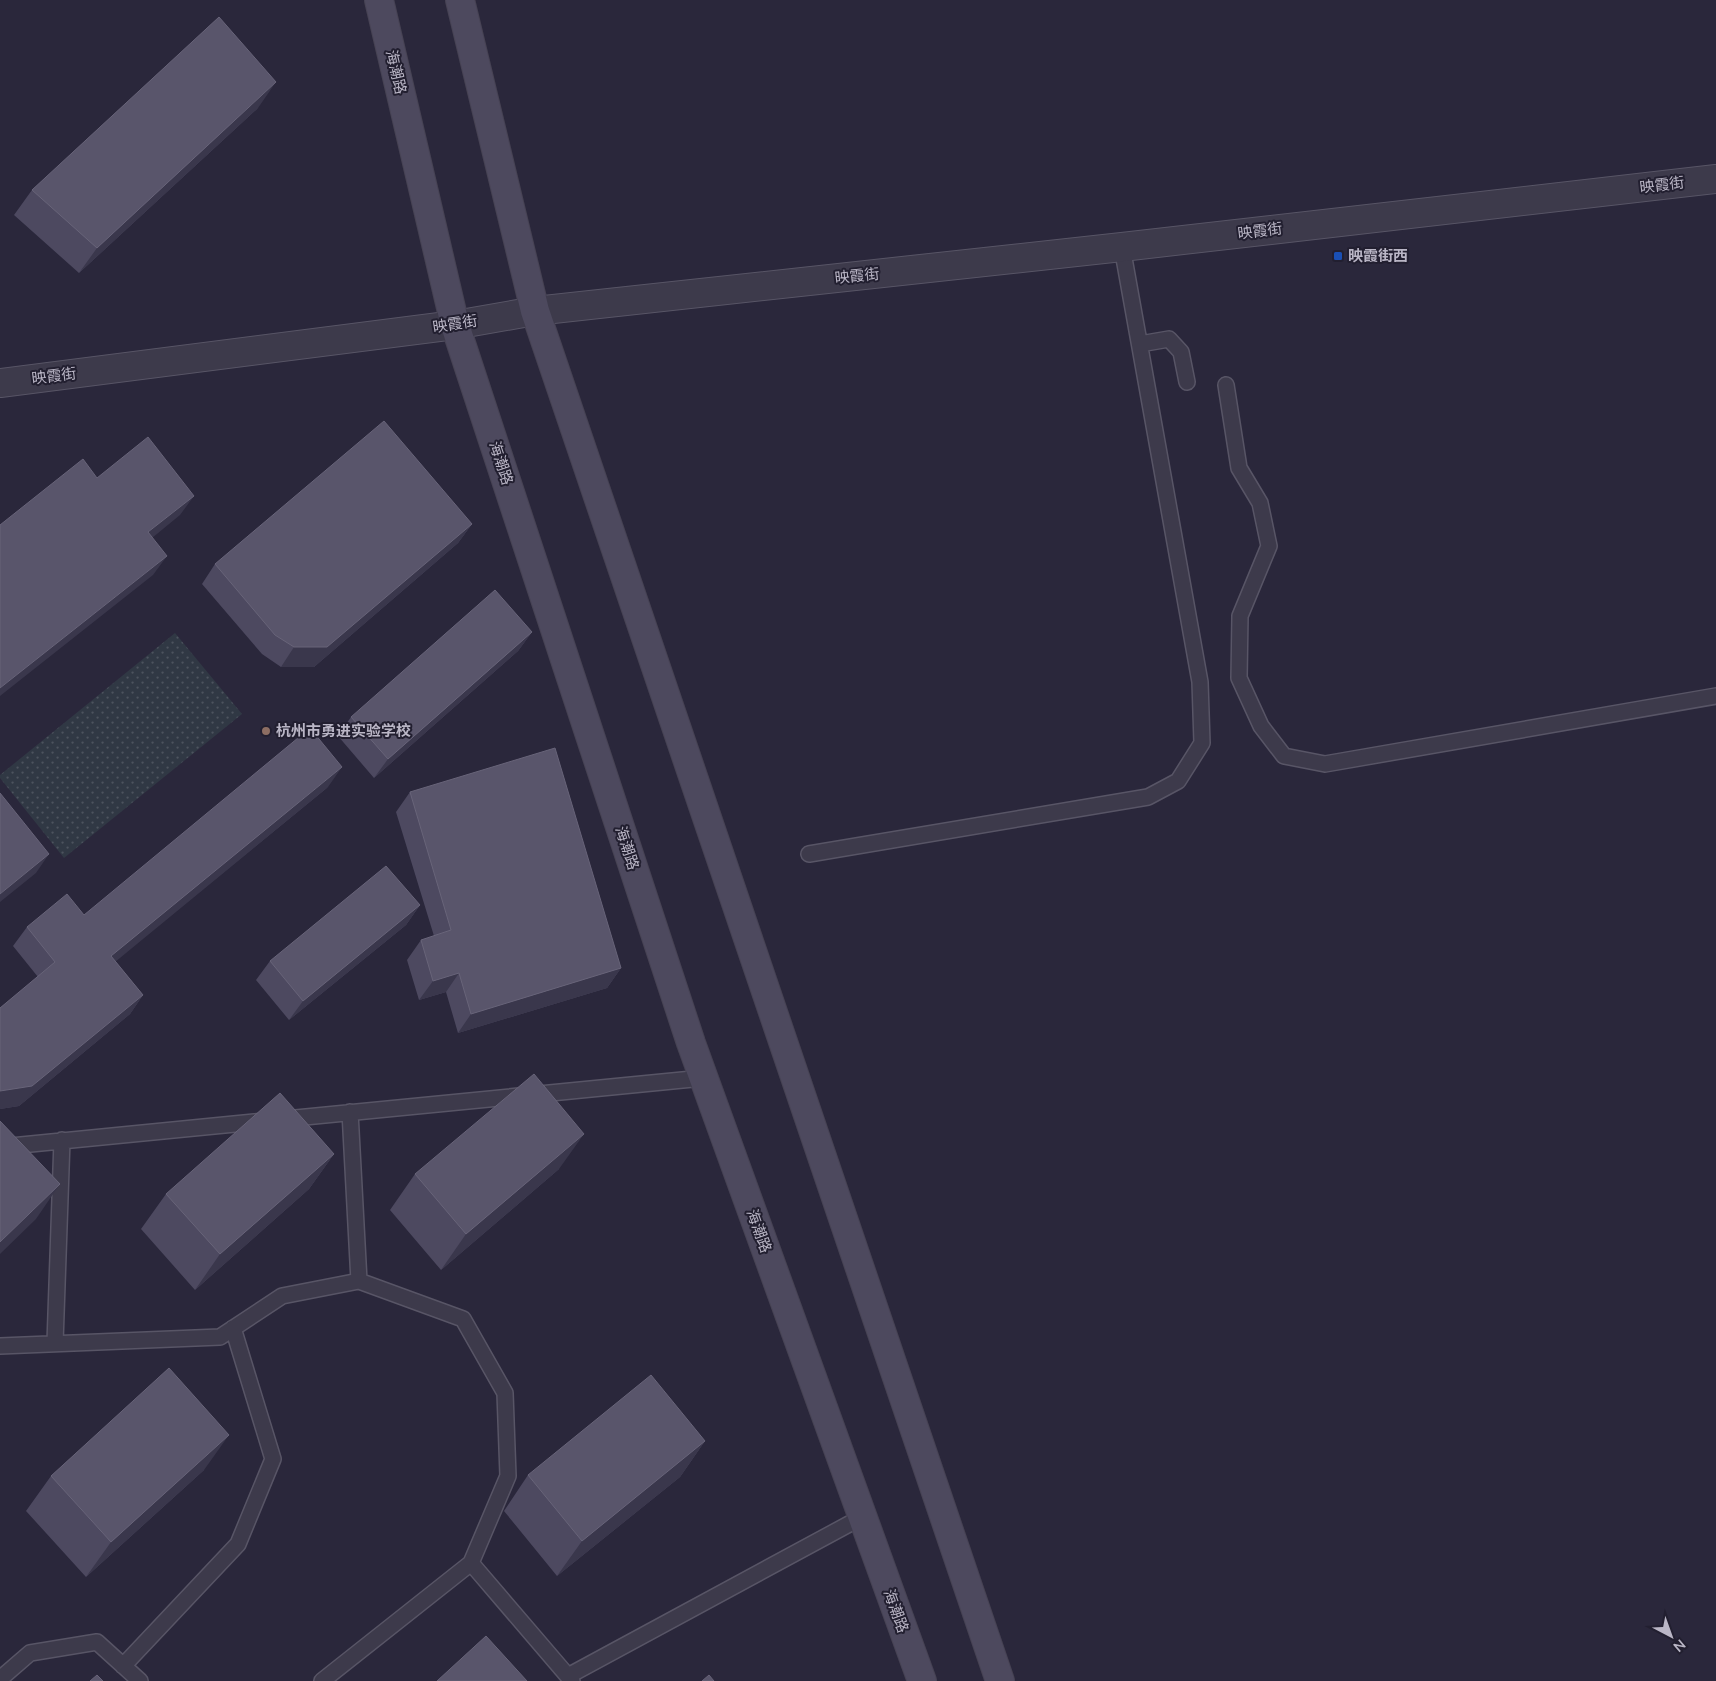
<svg xmlns="http://www.w3.org/2000/svg" width="1716" height="1681" viewBox="0 0 1716 1681" font-family="Mulish,'Noto Sans SC',sans-serif">
	<style>
		.green { fill: url(#green-dots) }
		.lines { fill: none; stroke-linecap: round; stroke-linejoin: round }
		.service-casing { stroke: #585566; stroke-width: 18 }
		.minor-casing { stroke: #585566; stroke-width: 30 }
		.secondary-casing { stroke: #474354; stroke-width: 30 }
		.service { stroke: #3d3a4b; stroke-width: 15 }
		.minor { stroke: #3d3a4b; stroke-width: 28 }
		.secondary { stroke: #4d495e; stroke-width: 28 }
		.wall { fill: #4d4960 }
		.shaded-wall { fill: #3a374c }
		.building { fill: #59556b; stroke: #686479 }
		.transit-dot { fill: #1a4fb4; stroke: #221f30; stroke-width: 2 }
		.education-dot { fill: #8d6e63; stroke: #221f30; stroke-width: 2 }
		.labels { text-anchor: middle; stroke-width: 4; stroke-linejoin: round; paint-order: stroke }
		.street-label { font-size: 15px; fill: #bab6c6; stroke: #221f30 }
		.poi-label { font-size: 15px; font-weight: bold; fill: #bab6c6; stroke: #221f30; text-anchor: start }
	</style>
	<defs>
		<pattern id="green-dots" width="8" height="8" patternUnits="userSpaceOnUse" patternTransform="scale(1.25)"><rect width="8" height="8" fill="#303844"/><path d="M2 2h.1M6 6h.1" fill="none" stroke="#4c535e" stroke-width="1.8" stroke-linecap="round"/></pattern>
	</defs>
	<rect width="100%" height="100%" fill="#2a273b"/>
	<path class="green" d="M 175,633 L 242,714 L 64,858 L 0,778 L 0,775 Z"/>
	<g class="lines">
		<defs>
			<path id="service" d="M 1140,344 L 1169,339 L 1181,352 L 1187,382
				M 1226,385 L 1239,468 L 1260,503 L 1269,546 L 1240,616 L 1239,678 L 1261,726 L 1284,756 L 1325,764 L 1716,696
				M 809,854 L 1148,797 L 1178,781 L 1202,743 L 1200,682 L 1122,247
				M 350,1112 L 359,1281
				M 0,1147 L 703,1078
				M 55,1343 L 62,1140
				M 0,1346 L 220,1337 L 282,1296 L 359,1281 L 463,1319 L 505,1393 L 508,1476 L 471,1563 L 322,1681
				M 471,1563 L 572,1681
				M 123,1666 L 238,1544 L 273,1459 L 233,1328
				M 568,1676 L 862,1517
				M 0,1679 L 30,1653 L 97,1642 L 140,1681"/>
			<path id="minor" d="M 0,383 L 455,325 L 535,311 L 1122,247 L 1716,179"/>
			<path id="secondary" d="M 379,0 L 455,325 L 691,1043 L 922,1681
				M 460,0 L 535,311 L 1000,1681"/>
		</defs>
		<use href="#service" class="service-casing"/>
		<use href="#minor" class="minor-casing"/>
		<use href="#secondary" class="secondary-casing"/>
		<use href="#service" class="service"/>
		<use href="#minor" class="minor"/>
		<use href="#secondary" class="secondary"/>
	</g>
	<path class="wall" d="M 258,108 L 79,273 L 14,215 L 32,190 Z
		M 472,524 L 458,543 L 314,667 L 281,667 L 262,654 L 202,584 L 215,564 Z
		M 532,632 L 518,651 L 374,778 L 338,736 L 351,717 Z
		M 328,787 L 115,961 L 143,995 L 130,1014 L 19,1106 L 0,1109 L 0,1008 L 38,977 L 13,946 L 27,927 L 84,915 Z
		M 410,792 L 621,968 L 607,988 L 458,1033 L 446,992 L 419,1000 L 407,960 L 421,940 L 434,936 L 396,812 Z
		M 420,905 L 406,925 L 289,1020 L 256,980 L 270,961 Z
		M 334,1154 L 309,1189 L 195,1290 L 141,1229 L 166,1194 Z
		M 559,1169 L 441,1270 L 390,1210 L 415,1174 Z
		M 705,1441 L 680,1477 L 557,1576 L 504,1511 L 528,1475 Z
		M 204,1470 L 86,1577 L 26,1511 L 51,1476 Z"/>
	<path class="shaded-wall" d="M 276,82 L 258,108 L 79,273 L 97,248 Z
		M 194,496 L 180,515 L 135,552 L 148,532 Z
		M 472,524 L 458,543 L 314,667 L 281,667 L 294,647 Z
		M 167,556 L 153,575 L 0,696 L 0,688 Z
		M 532,632 L 518,651 L 374,778 L 388,759 Z
		M 342,767 L 328,787 L 98,976 L 111,956 Z
		M 49,854 L 36,873 L 0,902 L 0,894 Z
		M 420,905 L 406,925 L 289,1020 L 303,1001 Z
		M 621,968 L 607,988 L 458,1033 L 471,1014 Z
		M 459,973 L 446,992 L 419,1000 L 433,981 Z
		M 143,995 L 130,1014 L 19,1106 L 0,1109 L 0,1091 Z
		M 584,1134 L 559,1169 L 441,1270 L 466,1234 Z
		M 334,1154 L 309,1189 L 195,1290 L 220,1254 Z
		M 60,1184 L 36,1219 L 0,1254 L 0,1242 Z
		M 229,1435 L 204,1470 L 86,1577 L 111,1542 Z
		M 705,1441 L 680,1477 L 557,1576 L 582,1541 Z"/>
	<path class="building" d="M 219,17 L 276,82 L 97,248 L 32,190 Z
		M 384,421 L 472,524 L 327,647 L 294,647 L 275,635 L 215,564 Z
		M 148,437 L 194,496 L 148,532 L 167,556 L 0,688 L 0,525 L 83,459 L 97,478 Z
		M 495,590 L 532,632 L 388,759 L 351,717 Z
		M 310,728 L 342,767 L 111,956 L 143,995 L 32,1086 L 0,1091 L 0,1008 L 55,962 L 27,927 L 67,894 L 84,915 Z
		M 555,748 L 621,968 L 471,1014 L 459,973 L 433,981 L 421,940 L 451,930 L 410,792 Z
		M 0,793 L 49,854 L 0,894 Z
		M 386,866 L 420,905 L 303,1001 L 270,961 Z
		M 534,1074 L 584,1134 L 466,1234 L 415,1174 Z
		M 280,1093 L 334,1154 L 220,1254 L 166,1194 Z
		M 0,1121 L 60,1184 L 0,1242 Z
		M 169,1368 L 229,1435 L 111,1542 L 51,1476 Z
		M 651,1375 L 705,1441 L 582,1541 L 528,1475 Z
		M 486,1636 L 527,1681 L 437,1681 Z
		M 97,1675 L 103,1681 L 90,1681 Z
		M 709,1675 L 714,1681 L 702,1681 Z"/>
	<rect class="transit-dot" x="1333" y="251" width="10" height="10" rx="2.5"/>
	<circle class="education-dot" cx="266" cy="731" r="5"/>
	<g class="labels">
		<g class="street-label">
			<text transform="translate(396 72) rotate(77)" y="5">海潮路</text>
			<text transform="translate(1662 185) rotate(-7)" y="5">映霞街</text>
			<text transform="translate(1260 231) rotate(-7)" y="5">映霞街</text>
			<text transform="translate(857 276) rotate(-6)" y="5">映霞街</text>
			<text transform="translate(455 324) rotate(-9)" y="5">映霞街</text>
			<text transform="translate(54 376) rotate(-7)" y="5">映霞街</text>
			<text transform="translate(501 463) rotate(72)" y="5">海潮路</text>
			<text transform="translate(627 848) rotate(72)" y="5">海潮路</text>
			<text transform="translate(759 1231) rotate(70)" y="5">海潮路</text>
			<text transform="translate(896 1611) rotate(70)" y="5">海潮路</text>
		</g>
		<g class="poi-label">
			<text x="1348" y="261">映霞街西</text>
			<text x="276" y="736">杭州市勇进实验学校</text>
		</g>
	</g>
	<g transform="translate(1671 1636) rotate(139)" stroke="#221f30" stroke-width="4" paint-order="stroke">
	<path d="M0-4L9 19L0 12L-9 19Z" fill="#bab6c6"/>
	<text y="-8" font-size="14" font-weight="bold" text-anchor="middle" fill="#bab6c6">N</text>
	</g>
</svg>
